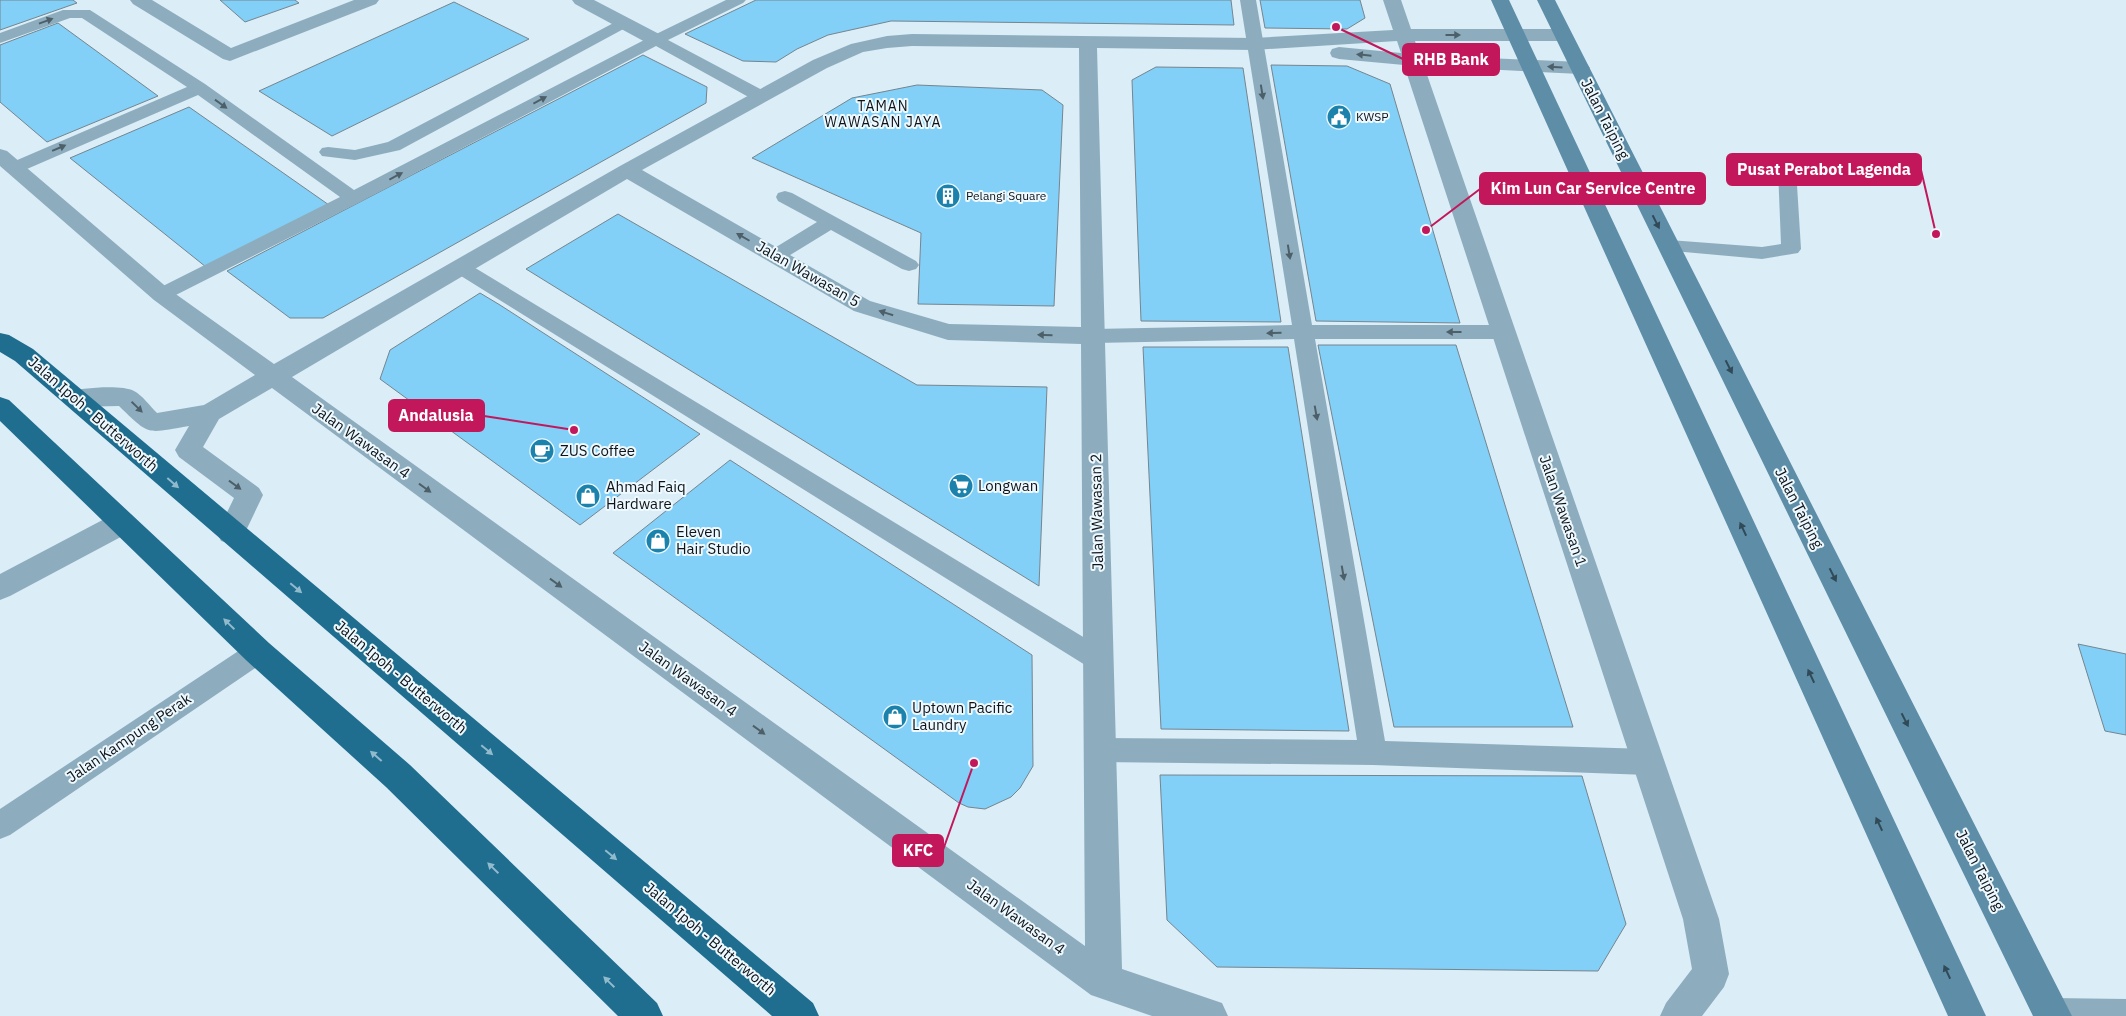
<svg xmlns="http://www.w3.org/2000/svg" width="2126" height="1016" viewBox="0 0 2126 1016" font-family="'IBM Plex Sans',sans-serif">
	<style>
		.building { fill: #82cff7; stroke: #75858e }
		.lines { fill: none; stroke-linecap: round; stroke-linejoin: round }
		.service { fill: #8dadbe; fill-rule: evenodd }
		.minor { fill: #8dadbe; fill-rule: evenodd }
		.secondary { fill: #5e8ea7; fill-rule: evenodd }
		.trunk { fill: #206e8f; fill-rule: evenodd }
		.oneway { fill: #4d606a }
		.oneway2 { fill: #314a58 }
		.oneway3 { fill: #91bacd }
		.labels { text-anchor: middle; stroke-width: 4; stroke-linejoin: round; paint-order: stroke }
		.far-poi-label { font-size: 12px; fill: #0d1317; stroke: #eef9ff; text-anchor: start }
		.far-neighbourhood-label { font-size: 14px; letter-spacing: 1px; fill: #0d1317; stroke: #eef9ff }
		.street-label { font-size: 15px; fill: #0d1317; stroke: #eef9ff }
		.poi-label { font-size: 15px; fill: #0d1317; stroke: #eef9ff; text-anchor: start }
		.leader { fill: none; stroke: #c2185b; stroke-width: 2 }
		.callout-dot { fill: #c2185b; stroke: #eef9ff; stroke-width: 2 }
		.callout { fill: #c2185b; stroke: #c2185b; stroke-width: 2 }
		.callout-label { font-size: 16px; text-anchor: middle; font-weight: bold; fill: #fff }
	</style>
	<rect width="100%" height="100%" fill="#dbedf7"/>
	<path class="building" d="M 0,0 L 73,0 L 77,3 L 0,30 Z
		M 220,0 L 295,0 L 299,3 L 245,22 Z
		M 756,0 L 1231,0 L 1234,25 L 891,21 L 828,35 L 797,49 L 776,62 L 743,61 L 685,34 Z
		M 1260,0 L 1360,0 L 1365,18 L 1347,29 L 1265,28 Z
		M 454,2 L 529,39 L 332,136 L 259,91 Z
		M 58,23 L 158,96 L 47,142 L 0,102 L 0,45 Z
		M 643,55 L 707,87 L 706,103 L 323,318 L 290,318 L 227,271 Z
		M 1271,65 L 1347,66 L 1390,84 L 1460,323 L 1316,321 Z
		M 1156,67 L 1243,68 L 1281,322 L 1141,321 L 1132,80 Z
		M 917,85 L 1042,90 L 1063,105 L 1054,306 L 918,304 L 921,233 L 752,158 L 852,98 Z
		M 189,107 L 329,205 L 206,267 L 70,158 Z
		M 618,214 L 917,385 L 1047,387 L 1039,586 L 526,269 Z
		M 480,293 L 500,305 L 700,434 L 580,525 L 380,379 L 390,350 Z
		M 1318,345 L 1456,345 L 1573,727 L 1394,727 Z
		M 1143,347 L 1288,347 L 1349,731 L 1161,729 Z
		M 730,460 L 1032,655 L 1033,766 L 1020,788 L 1011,797 L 985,809 L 968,807 L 959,803 L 613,553 Z
		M 2078,644 L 2126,654 L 2126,735 L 2105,731 Z
		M 1160,775 L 1582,776 L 1626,924 L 1598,971 L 1217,967 L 1167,920 Z"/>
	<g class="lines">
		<path class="service" d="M 726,0 L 746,0 L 743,3 L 668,40 L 766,92 L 768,96 L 766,100 L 754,100 L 656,46 L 360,202 L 162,302 L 155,300 L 152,295 L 155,290 L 340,197 L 198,95 L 20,172 L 14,173 L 8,172 L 5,168 L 8,164 L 187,87 L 82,18 L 70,18 L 0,43 L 0,33 L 63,10 L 90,10 L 205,84 L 354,190 L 650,37 Z
			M 1240,0 L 1256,0 L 1312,325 L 1502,325 L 1509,327 L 1512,332 L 1509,337 L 1502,339 L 1315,339 L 1385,741 L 1648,749 L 1658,753 L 1662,762 L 1658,771 L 1648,775 L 1373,765 L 1100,762 L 1090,759 L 1086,750 L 1090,741 L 1100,738 L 1357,740 L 1294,339 L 1094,343 L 1087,341 L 1084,336 L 1087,331 L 1094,329 L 1292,325 Z
			M 623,18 L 629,20 L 631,23 L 629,26 L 400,150 L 355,160 L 322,156 L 319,152 L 322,148 L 328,147 L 355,150 L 388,142 Z
			M 1787,164 L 1793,165 L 1796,169 L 1801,249 L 1798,253 L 1762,259 L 1662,250 L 1659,246 L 1662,242 L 1669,240 L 1762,247 L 1781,244 L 1778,169 L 1781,165 Z
			M 785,191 L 792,193 L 916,261 L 919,265 L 916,269 L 909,271 L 902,269 L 831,230 L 782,260 L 775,262 L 768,260 L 765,256 L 768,252 L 817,222 L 778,201 L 776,197 L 778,193 Z
			M 460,261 L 467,263 L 1108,652 L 1112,660 L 1108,668 L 1099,671 L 1090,668 L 453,271 L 450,267 L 453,263 Z
			M 258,641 L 267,644 L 271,652 L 267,660 L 10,835 L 0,839 L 0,809 L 249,644 Z
			M 2052,998 L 2126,999 L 2126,1016 L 2037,1016 L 2041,1003 Z"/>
		<path class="minor" d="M 130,0 L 152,0 L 231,48 L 354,0 L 379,0 L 376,4 L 230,61 L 223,59 L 133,4 Z
			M 572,0 L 594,0 L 663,36 L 665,40 L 663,44 L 656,46 L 649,44 L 575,4 Z
			M 1383,0 L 1401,0 L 1411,29 L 1563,29 L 1570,31 L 1572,35 L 1570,39 L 1563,41 L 1415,41 L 1420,55 L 1580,62 L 1587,64 L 1590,68 L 1587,72 L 1580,74 L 1424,66 L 1719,919 L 1729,974 L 1724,987 L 1702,1016 L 1660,1016 L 1666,1003 L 1692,969 L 1683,919 L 1404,65 L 1339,59 L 1332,57 L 1330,53 L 1332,49 L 1339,47 L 1401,53 L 1397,41 L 1254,50 L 1097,48 L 1122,969 L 1222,1003 L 1228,1016 L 1152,1016 L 1091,995 L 272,388 L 219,419 L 203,447 L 259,488 L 263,495 L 241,541 L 231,544 L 221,541 L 217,533 L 234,498 L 179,457 L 175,450 L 189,426 C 146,433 151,437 119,406 L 75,407 L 66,404 L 62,398 L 66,392 C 79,388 122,384 134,391 C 142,395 150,406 157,413 L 204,405 L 255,375 L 154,300 L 0,166 L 0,149 L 7,151 L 170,290 L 274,364 L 620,166 L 813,60 L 851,44 L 887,36 L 912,34 L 1254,38 L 1393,30 ZM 912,46 L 1079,48 L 1081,327 L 949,324 L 870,301 L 642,170 L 827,68 L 863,52 L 887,48 ZM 627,179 L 854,311 L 948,340 L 1081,344 L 1085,946 L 292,377 Z
			M 122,512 L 132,515 L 136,523 L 132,531 L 10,596 L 0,600 L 0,574 L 112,515 Z"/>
		<path class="secondary" d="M 1491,0 L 1509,0 L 1986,1016 L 1948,1016 Z
			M 1537,0 L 1555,0 L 2072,1016 L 2033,1016 Z"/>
		<path class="trunk" d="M 0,333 L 9,335 L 33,349 L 813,1003 L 819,1016 L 772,1016 L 15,361 L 0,352 Z
			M 0,397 L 9,400 L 269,643 L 410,765 L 657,1003 L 663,1016 L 618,1016 L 386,787 L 247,661 L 0,421 Z"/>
	</g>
	<defs><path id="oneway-solid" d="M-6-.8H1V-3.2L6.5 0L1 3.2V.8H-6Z" transform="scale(1.25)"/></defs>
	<g class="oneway">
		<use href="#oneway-solid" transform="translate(46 21) rotate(-20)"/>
		<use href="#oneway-solid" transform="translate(1453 35)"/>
		<use href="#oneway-solid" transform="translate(1364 55) rotate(-174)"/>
		<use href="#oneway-solid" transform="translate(1555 67) rotate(-177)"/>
		<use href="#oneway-solid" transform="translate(1262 92) rotate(81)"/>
		<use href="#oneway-solid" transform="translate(540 100) rotate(-28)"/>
		<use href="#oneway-solid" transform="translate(221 104) rotate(36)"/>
		<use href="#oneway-solid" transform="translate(59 148) rotate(-23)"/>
		<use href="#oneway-solid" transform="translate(396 176) rotate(-28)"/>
		<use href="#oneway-solid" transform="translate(743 237) rotate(-150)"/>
		<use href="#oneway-solid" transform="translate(1289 252) rotate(81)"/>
		<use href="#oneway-solid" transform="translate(886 313) rotate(-163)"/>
		<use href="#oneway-solid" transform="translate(1454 332) rotate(180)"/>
		<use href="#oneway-solid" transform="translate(1274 333) rotate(179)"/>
		<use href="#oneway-solid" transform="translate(1045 335) rotate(-179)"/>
		<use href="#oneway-solid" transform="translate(137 407) rotate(44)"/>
		<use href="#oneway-solid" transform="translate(1316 413) rotate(80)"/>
		<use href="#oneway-solid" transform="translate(235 485) rotate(36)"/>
		<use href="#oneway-solid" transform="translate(425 488) rotate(36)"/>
		<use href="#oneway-solid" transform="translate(1343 573) rotate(80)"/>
		<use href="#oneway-solid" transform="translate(556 583) rotate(36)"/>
		<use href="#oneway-solid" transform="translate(759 730) rotate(36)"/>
	</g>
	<g class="oneway2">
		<use href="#oneway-solid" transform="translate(1656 222) rotate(63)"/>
		<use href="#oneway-solid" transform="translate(1729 367) rotate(63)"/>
		<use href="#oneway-solid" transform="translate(1743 529) rotate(-115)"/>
		<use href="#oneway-solid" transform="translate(1833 575) rotate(63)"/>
		<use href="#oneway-solid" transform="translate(1811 676) rotate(-115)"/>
		<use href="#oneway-solid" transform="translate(1905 720) rotate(63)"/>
		<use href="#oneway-solid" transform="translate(1879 824) rotate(-115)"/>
		<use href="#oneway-solid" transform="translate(1947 972) rotate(-115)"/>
	</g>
	<g class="oneway3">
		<use href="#oneway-solid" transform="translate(173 483) rotate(41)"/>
		<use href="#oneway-solid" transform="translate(296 588) rotate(40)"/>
		<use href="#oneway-solid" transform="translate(229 624) rotate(-136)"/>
		<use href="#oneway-solid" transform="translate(487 750) rotate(40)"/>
		<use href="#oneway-solid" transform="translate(376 756) rotate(-139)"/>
		<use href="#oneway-solid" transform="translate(611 855) rotate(40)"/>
		<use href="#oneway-solid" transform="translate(493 868) rotate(-136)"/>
		<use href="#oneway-solid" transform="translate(609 982) rotate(-136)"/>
	</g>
	<defs>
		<symbol id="civic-disc" viewBox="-11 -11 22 22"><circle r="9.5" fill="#1b82ac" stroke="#eef9ff"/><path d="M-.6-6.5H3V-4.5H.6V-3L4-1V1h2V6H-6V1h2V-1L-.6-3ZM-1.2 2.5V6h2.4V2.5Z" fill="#fff"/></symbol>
		<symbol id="building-disc" viewBox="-11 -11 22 22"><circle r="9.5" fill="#1b82ac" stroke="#eef9ff"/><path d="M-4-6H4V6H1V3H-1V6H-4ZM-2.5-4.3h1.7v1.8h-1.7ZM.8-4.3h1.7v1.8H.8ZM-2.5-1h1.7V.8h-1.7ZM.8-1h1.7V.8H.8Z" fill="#fff"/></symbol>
		<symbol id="cafe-disc" viewBox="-11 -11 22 22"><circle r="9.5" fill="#1b82ac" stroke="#eef9ff"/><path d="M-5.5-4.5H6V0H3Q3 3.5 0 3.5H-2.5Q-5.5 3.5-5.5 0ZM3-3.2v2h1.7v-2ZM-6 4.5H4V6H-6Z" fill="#fff"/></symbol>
		<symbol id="supermarket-disc" viewBox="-11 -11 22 22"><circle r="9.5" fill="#1b82ac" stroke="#eef9ff"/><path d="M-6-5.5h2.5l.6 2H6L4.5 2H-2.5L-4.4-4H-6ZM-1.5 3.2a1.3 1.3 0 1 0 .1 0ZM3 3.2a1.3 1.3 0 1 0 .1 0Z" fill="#fff"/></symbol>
		<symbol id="shop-disc" viewBox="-11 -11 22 22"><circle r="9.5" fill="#1b82ac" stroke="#eef9ff"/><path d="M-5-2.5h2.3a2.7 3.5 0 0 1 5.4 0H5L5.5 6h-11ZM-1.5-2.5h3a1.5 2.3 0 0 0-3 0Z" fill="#fff"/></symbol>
	</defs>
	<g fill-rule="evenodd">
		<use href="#civic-disc" x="1325" y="103" width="28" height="28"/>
		<use href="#building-disc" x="934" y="182" width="28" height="28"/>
		<use href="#cafe-disc" x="528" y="437" width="28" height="28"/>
		<use href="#supermarket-disc" x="947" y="472" width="28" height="28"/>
		<use href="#shop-disc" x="574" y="482" width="28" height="28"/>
		<use href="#shop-disc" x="644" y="527" width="28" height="28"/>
		<use href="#shop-disc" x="881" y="703" width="28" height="28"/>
	</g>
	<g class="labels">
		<g class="far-poi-label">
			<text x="1356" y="121">KWSP</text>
			<text x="966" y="200">Pelangi Square</text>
		</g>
		<g class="far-neighbourhood-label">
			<text x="883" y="111">TAMAN<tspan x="883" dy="16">WAWASAN JAYA</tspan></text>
		</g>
		<g class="street-label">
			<text transform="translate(1605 119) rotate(63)" y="5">Jalan Taiping</text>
			<text transform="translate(808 274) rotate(30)" y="5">Jalan Wawasan 5</text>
			<text transform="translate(93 414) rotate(41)" y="5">Jalan Ipoh - Butterworth</text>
			<text transform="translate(361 441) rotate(36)" y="5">Jalan Wawasan 4</text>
			<text transform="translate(1799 508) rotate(63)" y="5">Jalan Taiping</text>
			<text transform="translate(1563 511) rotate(71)" y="5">Jalan Wawasan 1</text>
			<text transform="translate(1097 512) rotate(-91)" y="5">Jalan Wawasan 2</text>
			<text transform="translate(401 677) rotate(40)" y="5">Jalan Ipoh - Butterworth</text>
			<text transform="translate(688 679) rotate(36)" y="5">Jalan Wawasan 4</text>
			<text transform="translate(129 738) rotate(-34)" y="5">Jalan Kampung Perak</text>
			<text transform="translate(1980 870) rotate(63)" y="5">Jalan Taiping</text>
			<text transform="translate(1016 917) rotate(36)" y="5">Jalan Wawasan 4</text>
			<text transform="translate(710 939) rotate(40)" y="5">Jalan Ipoh - Butterworth</text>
		</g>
		<g class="poi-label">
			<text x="560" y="456">ZUS Coffee</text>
			<text x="978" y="491">Longwan</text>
			<text x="606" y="492">Ahmad Faiq<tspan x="606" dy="17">Hardware</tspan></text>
			<text x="676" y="537">Eleven<tspan x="676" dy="17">Hair Studio</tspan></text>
			<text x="912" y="713">Uptown Pacific<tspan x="912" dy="17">Laundry</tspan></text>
		</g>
	</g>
	<path class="leader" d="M1336 27L1403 59M1936 234L1921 170M1426 230L1480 189M574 430L484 416M974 763L943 850"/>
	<g class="callout-dot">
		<circle cx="1336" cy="27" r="5"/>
		<circle cx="1936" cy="234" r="5"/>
		<circle cx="1426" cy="230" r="5"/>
		<circle cx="574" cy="430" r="5"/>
		<circle cx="974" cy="763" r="5"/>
	</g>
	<g class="callout">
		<rect x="1403" y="44" width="96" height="31" rx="5"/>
		<rect x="1727" y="154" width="194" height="31" rx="5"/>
		<rect x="1480" y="173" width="225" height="31" rx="5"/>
		<rect x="389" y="400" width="95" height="31" rx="5"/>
		<rect x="893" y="835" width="50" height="31" rx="5"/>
	</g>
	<g class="callout-label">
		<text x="1451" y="65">RHB Bank</text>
		<text x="1824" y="175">Pusat Perabot Lagenda</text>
		<text x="1593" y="194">Kim Lun Car Service Centre</text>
		<text x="436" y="421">Andalusia</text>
		<text x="918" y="856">KFC</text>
	</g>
</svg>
